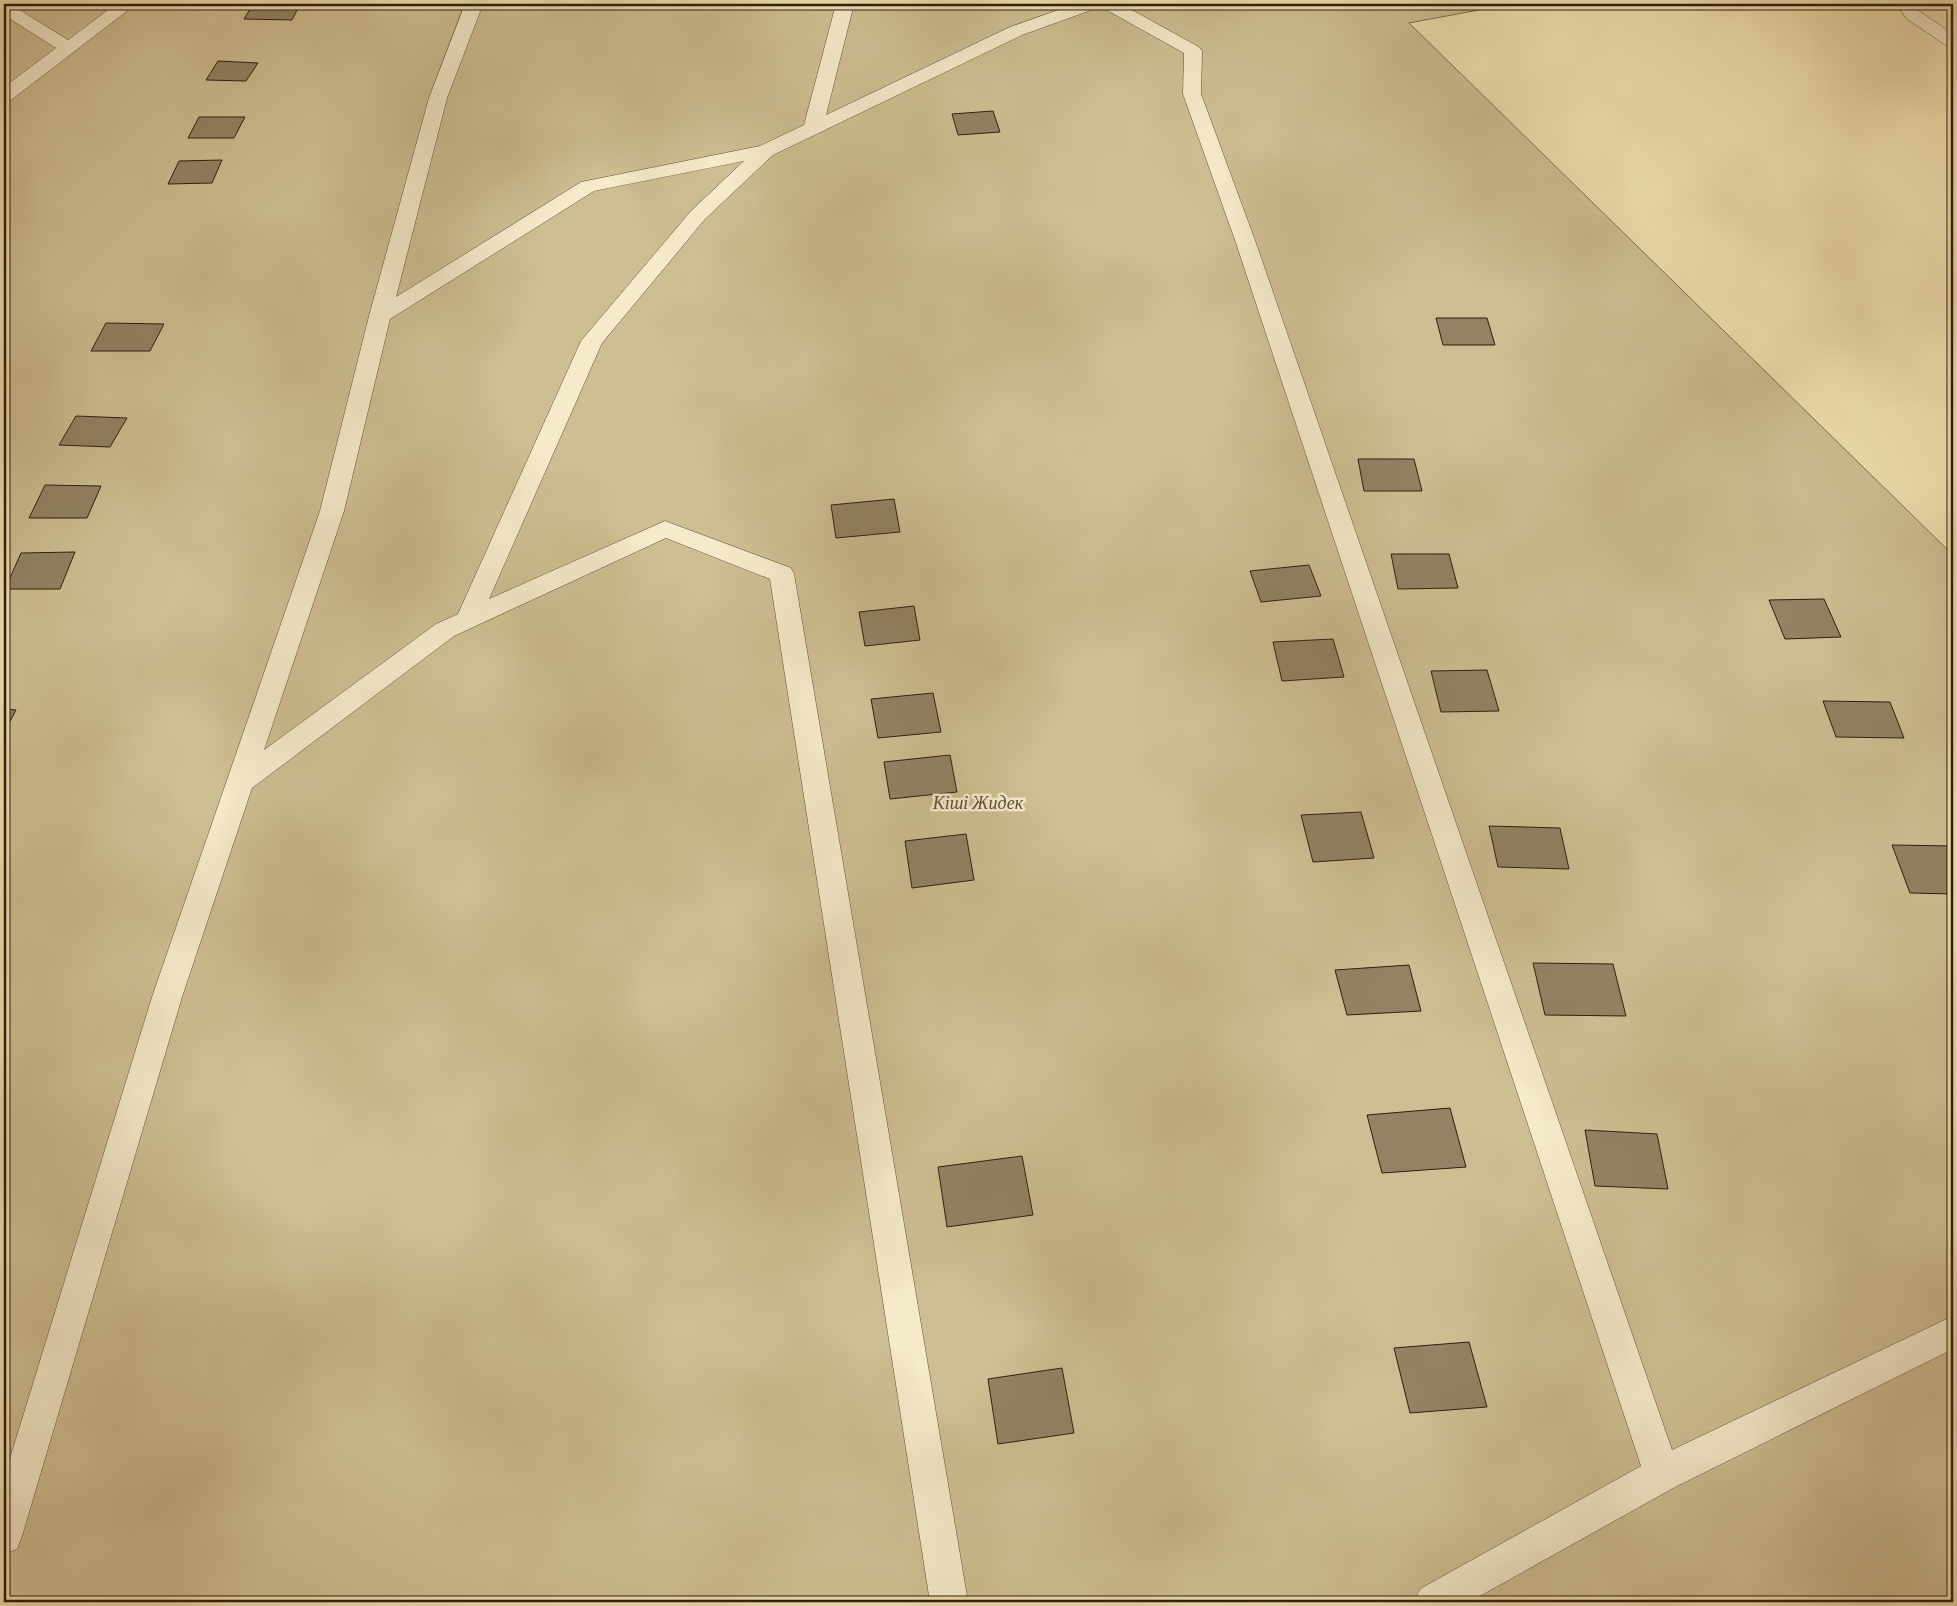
<svg xmlns="http://www.w3.org/2000/svg" width="1957" height="1606" viewBox="0 0 1957 1606" font-family="'IM FELL Double Pica',serif">
	<style>
		.green { fill: #cebe93; stroke: #7e6e52 }
		.building { fill: #938263; stroke: #2f1d11 }
		.lines { fill: none; stroke-linecap: round; stroke-linejoin: round }
		.street-casing { stroke: #5f4e38; stroke-width: 1 }
		.street { fill: #f5eaca; fill-rule: evenodd }
		.labels { text-anchor: middle; stroke-width: 5; stroke-linejoin: round; paint-order: stroke }
		.park-label { font-size: 18px; font-style: italic; fill: #5f4d38; stroke: #f5eaca }
	</style>
	<rect width="100%" height="100%" fill="#efdfae"/>
	<filter id="stains"><feTurbulence type="fractalNoise" baseFrequency=".004" numOctaves="4"/><feColorMatrix values="0 0 0 0 .2 0 0 0 0 .09 0 0 0 0 .02 0 0 0 .5 -.17"/></filter>
	<radialGradient id="worn" r=".72"><stop offset=".6" stop-color="#630" stop-opacity="0"/><stop offset="1" stop-color="#630" stop-opacity=".3"/></radialGradient>
	<path class="green" d="M 4,4 L 1511,4 L 1409,23 L 1953,555 L 1953,1602 L 4,1602 Z"/>
	<path class="building" d="M 253,4 L 300,4 L 292,20 L 244,19 Z
		M 218,61 L 258,63 L 246,81 L 206,80 Z
		M 993,111 L 1000,132 L 958,135 L 952,114 Z
		M 199,117 L 245,117 L 234,138 L 188,138 Z
		M 222,160 L 212,183 L 168,184 L 179,161 Z
		M 1436,318 L 1487,318 L 1495,345 L 1443,345 Z
		M 106,323 L 164,324 L 150,351 L 91,351 Z
		M 76,416 L 127,418 L 110,447 L 59,445 Z
		M 1358,459 L 1414,459 L 1422,491 L 1364,491 Z
		M 45,485 L 101,486 L 87,518 L 29,518 Z
		M 894,499 L 900,532 L 836,538 L 831,505 Z
		M 75,552 L 60,589 L 5,589 L 21,553 Z
		M 1391,554 L 1449,554 L 1458,588 L 1398,589 Z
		M 1309,565 L 1321,596 L 1261,602 L 1250,571 Z
		M 1824,599 L 1841,637 L 1785,639 L 1769,600 Z
		M 914,606 L 920,640 L 865,646 L 859,612 Z
		M 1333,639 L 1344,677 L 1282,681 L 1273,642 Z
		M 1487,670 L 1499,711 L 1441,712 L 1431,671 Z
		M 933,693 L 941,732 L 878,738 L 871,699 Z
		M 1823,701 L 1890,702 L 1904,738 L 1836,737 Z
		M 4,709 L 16,710 L 4,733 Z
		M 950,755 L 957,792 L 890,799 L 884,762 Z
		M 1361,812 L 1374,858 L 1313,862 L 1301,815 Z
		M 1489,826 L 1560,828 L 1569,869 L 1498,867 Z
		M 966,834 L 974,880 L 912,888 L 905,841 Z
		M 1892,845 L 1953,846 L 1953,894 L 1910,893 Z
		M 1533,963 L 1613,964 L 1626,1016 L 1545,1015 Z
		M 1409,965 L 1421,1011 L 1347,1015 L 1335,970 Z
		M 1450,1108 L 1466,1167 L 1382,1173 L 1367,1115 Z
		M 1585,1130 L 1657,1134 L 1668,1189 L 1595,1186 Z
		M 1022,1156 L 1033,1215 L 947,1227 L 938,1167 Z
		M 1469,1342 L 1487,1407 L 1410,1413 L 1394,1348 Z
		M 1062,1368 L 1074,1433 L 998,1444 L 988,1379 Z"/>
	<g class="lines">
		<defs>
			<path id="street" d="M 4,4 L 10,4 L 68,40 L 116,4 L 136,4 L 11,100 L 4,102 L 4,87 L 56,48 L 4,15 Z
				M 465,4 L 483,4 L 447,98 L 396,297 L 581,182 L 760,146 L 804,125 L 836,4 L 854,4 L 826,115 L 1010,27 L 1075,4 L 1100,4 L 1097,8 L 1022,35 L 773,155 L 705,219 L 602,343 L 489,599 L 665,521 L 791,568 L 794,574 L 968,1602 L 930,1602 L 770,579 L 666,538 L 454,636 L 252,788 L 182,997 L 22,1536 L 17,1549 L 4,1554 L 4,1478 L 152,997 L 320,511 L 369,316 L 429,98 ZM 744,161 L 691,211 L 581,341 L 458,614 L 436,624 L 264,750 L 344,511 L 390,319 L 594,191 Z
				M 1100,4 L 1121,4 L 1199,47 L 1202,51 L 1201,94 L 1256,243 L 1672,1450 L 1953,1316 L 1953,1349 L 1675,1487 L 1469,1602 L 1414,1602 L 1420,1589 L 1641,1466 L 1236,243 L 1183,94 L 1184,53 L 1103,8 Z
				M 1896,4 L 1914,4 L 1919,11 L 1953,34 L 1953,47 L 1947,46 L 1907,19 Z"/>
		</defs>
		<use href="#street" class="street-casing"/>
		<use href="#street" class="street"/>
	</g>
	<g class="labels">
		<g class="park-label">
			<text x="978" y="809">Кіші Жидек</text>
		</g>
	</g>
	<rect width="1957" height="1606" fill="none" stroke="#efdfae" stroke-width="20"/>
	<rect x="5" y="5" width="1947" height="1596" fill="none" stroke="#2f1d11" stroke-width="2.5"/>
	<rect x="10" y="10" width="1937" height="1586" fill="none" stroke="#2f1d11"/>
	<rect width="100%" height="100%" filter="url(#stains)"/>
	<rect width="100%" height="100%" fill="url(#worn)"/>
</svg>
